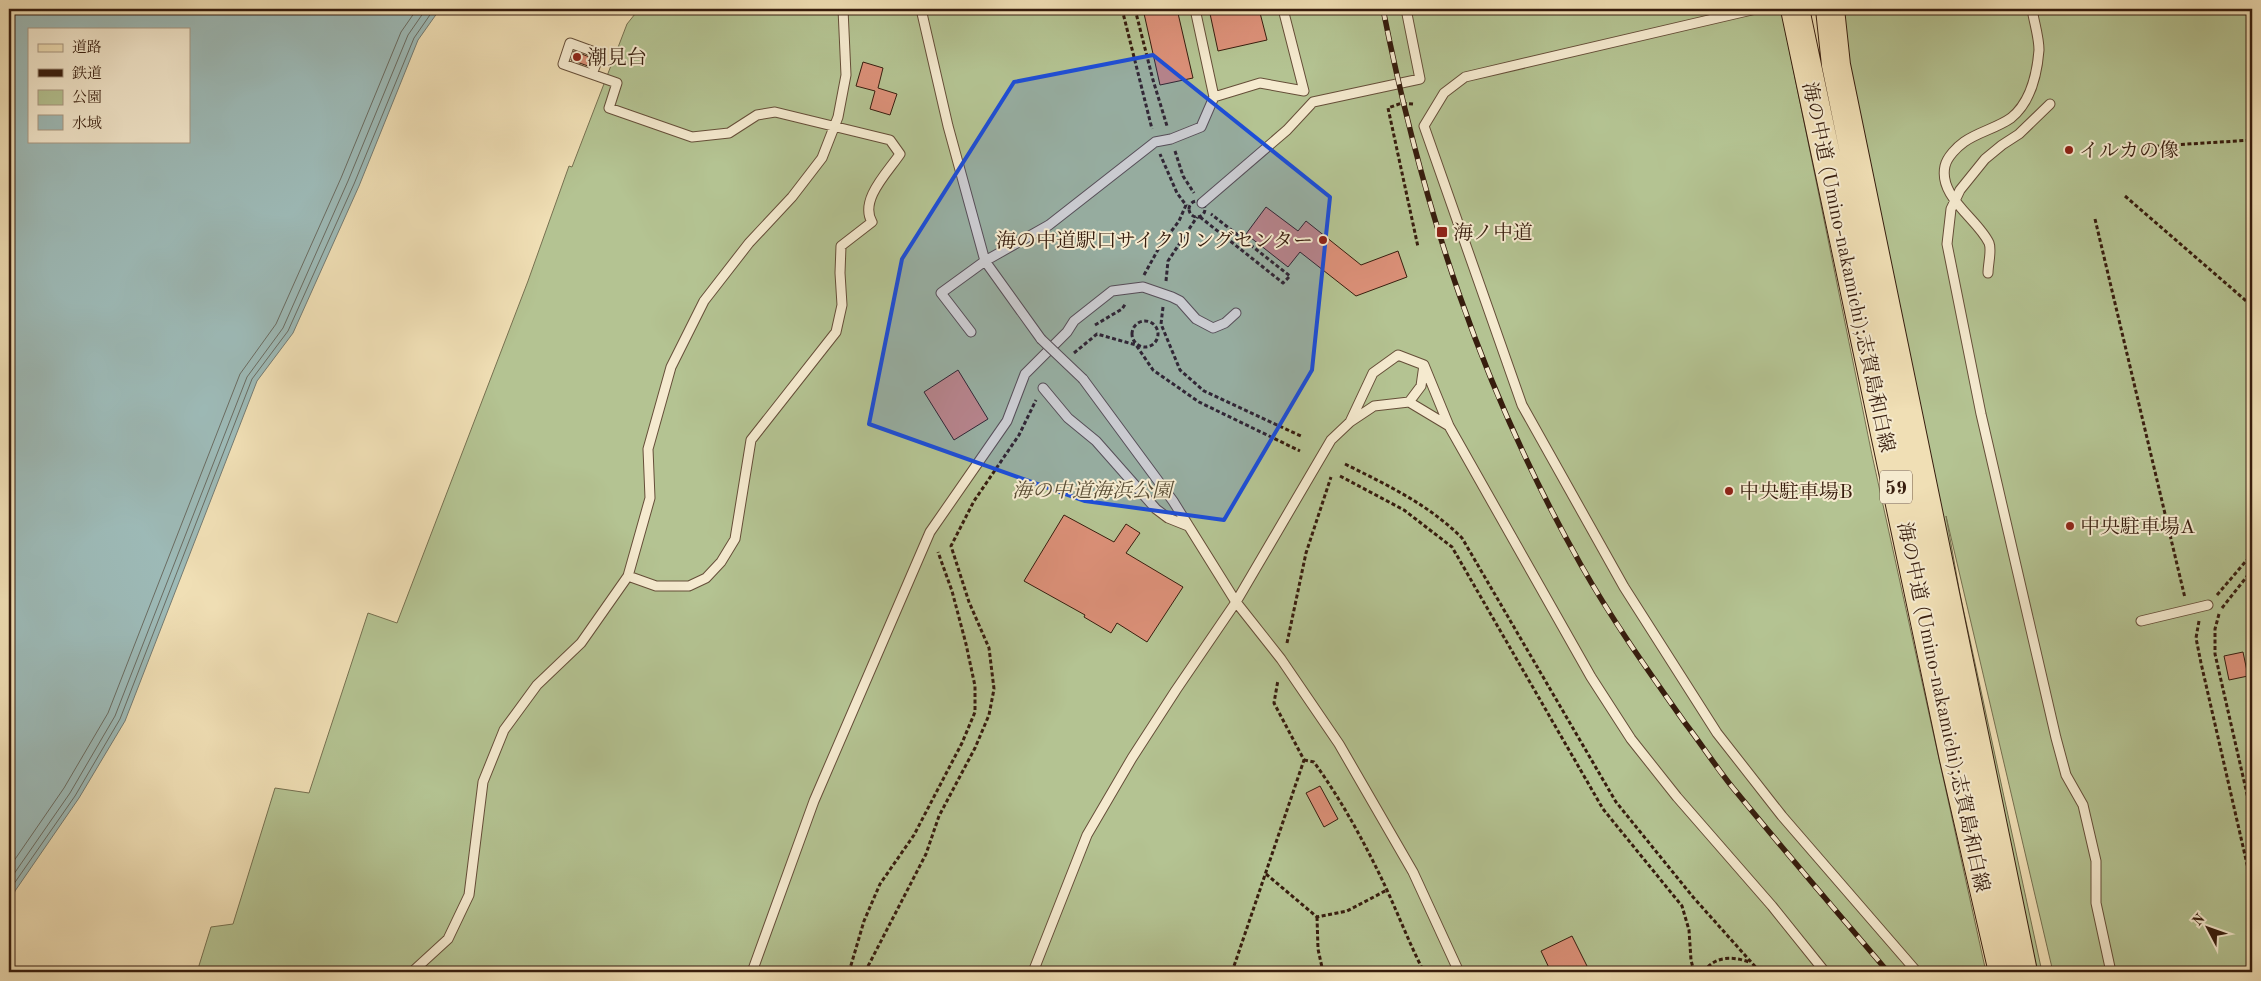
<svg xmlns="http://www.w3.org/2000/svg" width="2261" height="981" viewBox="0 0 2261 981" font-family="'Old Standard TT','Noto Serif JP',serif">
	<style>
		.green { fill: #b4c392; stroke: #767050 }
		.water { fill: #9dbab7; stroke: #747b73; fill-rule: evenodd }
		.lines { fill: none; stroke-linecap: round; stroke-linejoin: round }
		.shore { stroke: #6a6c62; stroke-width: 1 }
		.building { fill: #db9078; stroke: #371d0e }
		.service-casing { stroke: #654e38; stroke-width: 11 }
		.primary-casing { stroke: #371d0e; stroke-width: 30 }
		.path { stroke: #371d0e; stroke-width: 3; stroke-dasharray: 4 2.5; stroke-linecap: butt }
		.service { stroke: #f5eacf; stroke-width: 9 }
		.primary { stroke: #f0dfb5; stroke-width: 28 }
		.rail-casing { stroke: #371d0e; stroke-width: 5.5 }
		.rail { stroke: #f5eacf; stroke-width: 4; stroke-dasharray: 11; stroke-linecap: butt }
		.service-bridge-casing { stroke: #654e38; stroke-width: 11; stroke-linecap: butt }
		.service-bridge { stroke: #f5eacf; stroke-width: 9 }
		.marked { fill: #1d4ed8; fill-opacity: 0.2; stroke: #1d4ed8; stroke-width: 4; stroke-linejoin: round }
		.poi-dot { fill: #8f2418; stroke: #f5eacf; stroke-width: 2 }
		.labels { text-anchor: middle; stroke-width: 4; stroke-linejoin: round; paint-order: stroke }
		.shield { fill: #f5eacf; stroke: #705a48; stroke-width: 1 }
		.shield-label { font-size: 19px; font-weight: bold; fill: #371d0e }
		.poi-label { font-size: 20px; fill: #371d0e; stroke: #f5eacf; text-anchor: start }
		.street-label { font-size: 20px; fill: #371d0e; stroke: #f5eacf }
		.park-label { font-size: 20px; font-style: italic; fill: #5c4f36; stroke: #f5eacf }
	</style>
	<rect width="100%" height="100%" fill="#f0dfb5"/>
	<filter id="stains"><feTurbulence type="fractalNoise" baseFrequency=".004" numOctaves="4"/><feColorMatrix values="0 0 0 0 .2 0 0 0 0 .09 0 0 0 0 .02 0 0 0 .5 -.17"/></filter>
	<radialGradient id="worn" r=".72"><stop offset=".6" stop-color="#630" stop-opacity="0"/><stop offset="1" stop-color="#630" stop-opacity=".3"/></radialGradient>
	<path class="green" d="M 639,9 L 1781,9 L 1872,455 L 1986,972 L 197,972 L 211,927 L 233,924 L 275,788 L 309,793 L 368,613 L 397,623 L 528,281 L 569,166 L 572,167 L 627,24 Z
		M 1827,9 L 2252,9 L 2252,972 L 2053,972 L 1946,516 L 1960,594 L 2042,972 L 2034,972 Z"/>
	<path class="water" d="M 9,9 L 440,9 L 418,40 L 359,186 L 293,333 L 257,381 L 125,721 L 79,798 L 15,891 L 9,912 ZM 29,29 L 189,29 L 189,141 L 29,141 Z"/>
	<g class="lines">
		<path class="shore" d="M 9,868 L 64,788 L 108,713 L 240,374 L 276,324 L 341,178 L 401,32 L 417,9
			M 9,881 L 70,793 L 115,716 L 247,377 L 283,328 L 348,181 L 408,35 L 426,9
			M 9,895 L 11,888 L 75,796 L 120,719 L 252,379 L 288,331 L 354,184 L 414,38 L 434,9"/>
	</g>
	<path class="building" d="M 1143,9 L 1177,9 L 1193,78 L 1160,85 Z
		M 1209,9 L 1259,9 L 1267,40 L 1218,51 Z
		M 574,51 L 592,58 L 588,66 L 571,60 Z
		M 863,62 L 883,68 L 878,88 L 897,94 L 890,115 L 870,109 L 875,91 L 856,86 Z
		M 1266,207 L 1298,231 L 1306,221 L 1361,265 L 1398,251 L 1407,277 L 1356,296 L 1300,252 L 1288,267 L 1246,234 Z
		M 958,370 L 988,419 L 954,440 L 924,392 Z
		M 1064,515 L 1114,542 L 1126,524 L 1140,533 L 1126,553 L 1183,587 L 1147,642 L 1117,623 L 1111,633 L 1084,617 L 1085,615 L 1024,581 Z
		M 2243,652 L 2248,676 L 2229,680 L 2224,656 Z
		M 1320,786 L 1338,819 L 1324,827 L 1306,793 Z
		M 1572,936 L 1590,972 L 1551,972 L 1541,951 Z"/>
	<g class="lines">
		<defs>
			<path id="service" d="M 921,9 L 948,126 L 985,261 L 1041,339
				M 1756,9 L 1465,77 L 1444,93 L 1424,126 L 1522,405 L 1624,587 L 1717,733 L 1782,816 L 1917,972
				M 592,74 L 600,54 L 570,43 L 563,64 L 617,83 L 609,108 L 692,137 L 729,133 L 757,115 L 775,112 L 890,140 L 900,154 C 888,172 859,200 872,222 L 841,246 L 840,273 L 842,305 L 836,332 L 751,440 L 735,539 L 721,562 L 706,578 L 689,586 L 656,586 L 628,576
				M 1214,97 L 1260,83 L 1304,91 L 1283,9
				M 2050,104 L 2019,134 L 2002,145 L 1985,159 L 1960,190 L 1951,209 L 1947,244 L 1981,414 L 2056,738 L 2066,775 L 2083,805 L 2096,861 L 2096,903 L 2111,972
				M 1202,203 L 1287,130 L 1313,102 L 1420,79 L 1406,9
				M 1988,273 C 1988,264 1992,250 1989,243 C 1978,219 1938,197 1945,166 C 1947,157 1957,147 1964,142 C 1978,132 1997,128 2011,118 C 2031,102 2037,75 2039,50 C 2039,37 2034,22 2032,9
				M 971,332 L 941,293 L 985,261 L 1049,225 L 1155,142 L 1171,139 L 1201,127 L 1214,97 L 1195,9
				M 1083,379 L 1173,501 L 1236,602 L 1281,659 L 1339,744 L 1413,872 L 1459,972
				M 1043,388 L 1068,418 L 1096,441 L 1156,509 L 1168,518 L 1188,526
				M 1409,402 L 1421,386 L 1424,365
				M 1350,422 L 1373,373 L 1398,355 L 1424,365 L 1449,426 L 1591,677 L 1631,739 L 1677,797 L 1772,906 L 1825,972
				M 2141,621 L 2208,605
				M 412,972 L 448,939 L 469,895 L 483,782 L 504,730 L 537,685 L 581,643 L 628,576 L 650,498 L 648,449 L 671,367 L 704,301 L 749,243 L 792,197 L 822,158 L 838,117 L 846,75 L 843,9
				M 752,972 L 814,801 L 930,532 L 1007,421 L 1025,374 L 1067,332 L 1074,321 L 1112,291 L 1143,287 L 1172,297 L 1180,301 L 1196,319 L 1213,328 L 1225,323 L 1236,313
				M 1033,972 L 1087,835 L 1132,758 L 1176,690 L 1236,602 L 1331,440 L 1350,422 L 1374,406 L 1409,402 L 1449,426"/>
			<path id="primary" d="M 1795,9 L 1954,759 L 2003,972
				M 1830,9 L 1836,65 L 2023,972"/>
		</defs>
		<use href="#service" class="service-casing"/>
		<use href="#primary" class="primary-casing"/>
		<path class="path" d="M 1122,9 L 1152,129
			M 1135,9 L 1153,80 L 1167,126
			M 1413,104 L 1402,103 L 1388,108 L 1418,247
			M 2142,147 L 2252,140
			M 1175,151 L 1183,176 L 1194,193
			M 2125,196 L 2252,306
			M1189 209a8 8 0 1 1 16 0a8 8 0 1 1-16 0Z
			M 1200,217 L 1283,283 L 1290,276 L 1211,214
			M 2095,219 L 2185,598
			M 1144,275 L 1160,246 L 1179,221 L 1186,205 L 1177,193 L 1160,154
			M 1166,281 L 1168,261 L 1197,217
			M 1163,307 L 1161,324 L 1180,370 L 1204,391 L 1303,437
			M1132 334a13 13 0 1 1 26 0a13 13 0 1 1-26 0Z
			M 1095,325 L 1122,309 L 1126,303
			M 1074,353 L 1097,334 L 1136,345 L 1153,370 L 1199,402 L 1300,451
			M 1345,464 C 1387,485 1428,504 1462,538 L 1616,802 L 1693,897 L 1760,972
			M 1340,476 L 1404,510 L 1452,547 L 1603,809 L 1682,906 L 1689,930 L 1691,960 L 1694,972
			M 2217,595 L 2252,554
			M 2222,608 L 2252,570
			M 2219,614 L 2215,629 L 2215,654 L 2252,816
			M 2199,621 L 2196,638 L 2201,663 L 2252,886
			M 1287,643 L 1306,553 L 1331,477
			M 1304,760 L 1314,762 C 1342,801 1366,845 1386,888 C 1399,916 1410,945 1424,972
			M 1266,874 L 1317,917 L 1347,911 L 1387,890
			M 1317,917 L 1318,949 L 1323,972
			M 849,972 L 864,921 L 880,884 L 914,835 L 962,743 L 975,712 L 975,686 L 966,644 L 952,591 L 938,552
			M 865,972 L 926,854 L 939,816 L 975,748 L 989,715 L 994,689 L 989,648 L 969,602 L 951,546 L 974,501 L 1019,435 L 1036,400
			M 1232,972 L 1304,760 L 1274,703 L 1278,680
			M 1704,972 C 1714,956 1732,956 1749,962"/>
		<use href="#service" class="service"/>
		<use href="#primary" class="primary"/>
		<defs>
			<path id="rail" d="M 1383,9 C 1422,206 1482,390 1581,565 C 1612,620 1649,672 1685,723 C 1703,746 1719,772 1738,794 C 1787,854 1838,913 1888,972"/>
		</defs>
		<use href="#rail" class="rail-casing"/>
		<use href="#rail" class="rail"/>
		<defs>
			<path id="service-bridge" d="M 1041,339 L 1083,379"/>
		</defs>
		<use href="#service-bridge" class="service-bridge-casing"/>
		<use href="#service-bridge" class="service-bridge"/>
	</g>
	<path class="marked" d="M 1153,55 L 1330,197 L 1312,370 L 1224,520 L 1085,501 L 869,424 L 902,259 L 1014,82 Z"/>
	<g class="poi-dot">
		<circle cx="577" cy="57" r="5"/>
		<circle cx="2069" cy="150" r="5"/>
		<rect x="1436" y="226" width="12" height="12" rx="2.5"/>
		<circle cx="1323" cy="240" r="5"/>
		<circle cx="1729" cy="491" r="5"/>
		<circle cx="2070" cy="526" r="5"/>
	</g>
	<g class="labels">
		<rect class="shield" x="1880" y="470.5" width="32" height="33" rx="4"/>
		<g class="shield-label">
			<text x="1896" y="494">59</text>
		</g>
		<g class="poi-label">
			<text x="587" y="64">潮見台</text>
			<text x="2079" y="157">イルカの像</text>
			<text x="1453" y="239">海ノ中道</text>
			<text x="1313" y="247" text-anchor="end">海の中道駅口サイクリングセンター</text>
			<text x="1739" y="498">中央駐車場B</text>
			<text x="2080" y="533">中央駐車場A</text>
		</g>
		<g class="street-label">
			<text transform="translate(1849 267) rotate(78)" y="7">海の中道 (Umino-nakamichi);志賀島和白線</text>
			<text transform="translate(1944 707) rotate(78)" y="7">海の中道 (Umino-nakamichi);志賀島和白線</text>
		</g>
		<g class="park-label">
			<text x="1092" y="497">海の中道海浜公園</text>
		</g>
	</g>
	<rect width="2261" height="981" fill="none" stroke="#f0dfb5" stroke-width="30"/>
	<rect x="10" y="10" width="2241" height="961" fill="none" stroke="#371d0e" stroke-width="2.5"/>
	<rect x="15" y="15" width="2231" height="951" fill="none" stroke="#371d0e"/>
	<rect x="28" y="28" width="162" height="115" fill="#f5eacf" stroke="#a99882"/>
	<rect x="38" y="44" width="25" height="8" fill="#f0dfb5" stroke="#a99882"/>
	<text x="72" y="52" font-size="15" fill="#371d0e">道路</text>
	<rect x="38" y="69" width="25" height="8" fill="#371d0e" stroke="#a99882"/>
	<text x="72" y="78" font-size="15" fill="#371d0e">鉄道</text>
	<rect x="38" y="90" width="25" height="15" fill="#b4c392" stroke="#a99882"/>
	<text x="72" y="102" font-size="15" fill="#371d0e">公園</text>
	<rect x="38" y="115" width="25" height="15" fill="#9dbab7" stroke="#a99882"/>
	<text x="72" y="128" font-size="15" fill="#371d0e">水域</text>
	<g transform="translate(2208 928) rotate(311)" stroke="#f5eacf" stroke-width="4" paint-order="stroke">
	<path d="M0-4L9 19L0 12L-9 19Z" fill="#371d0e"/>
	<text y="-8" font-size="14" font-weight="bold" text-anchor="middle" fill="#371d0e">N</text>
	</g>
	<rect width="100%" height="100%" filter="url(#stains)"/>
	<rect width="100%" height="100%" fill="url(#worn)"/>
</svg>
